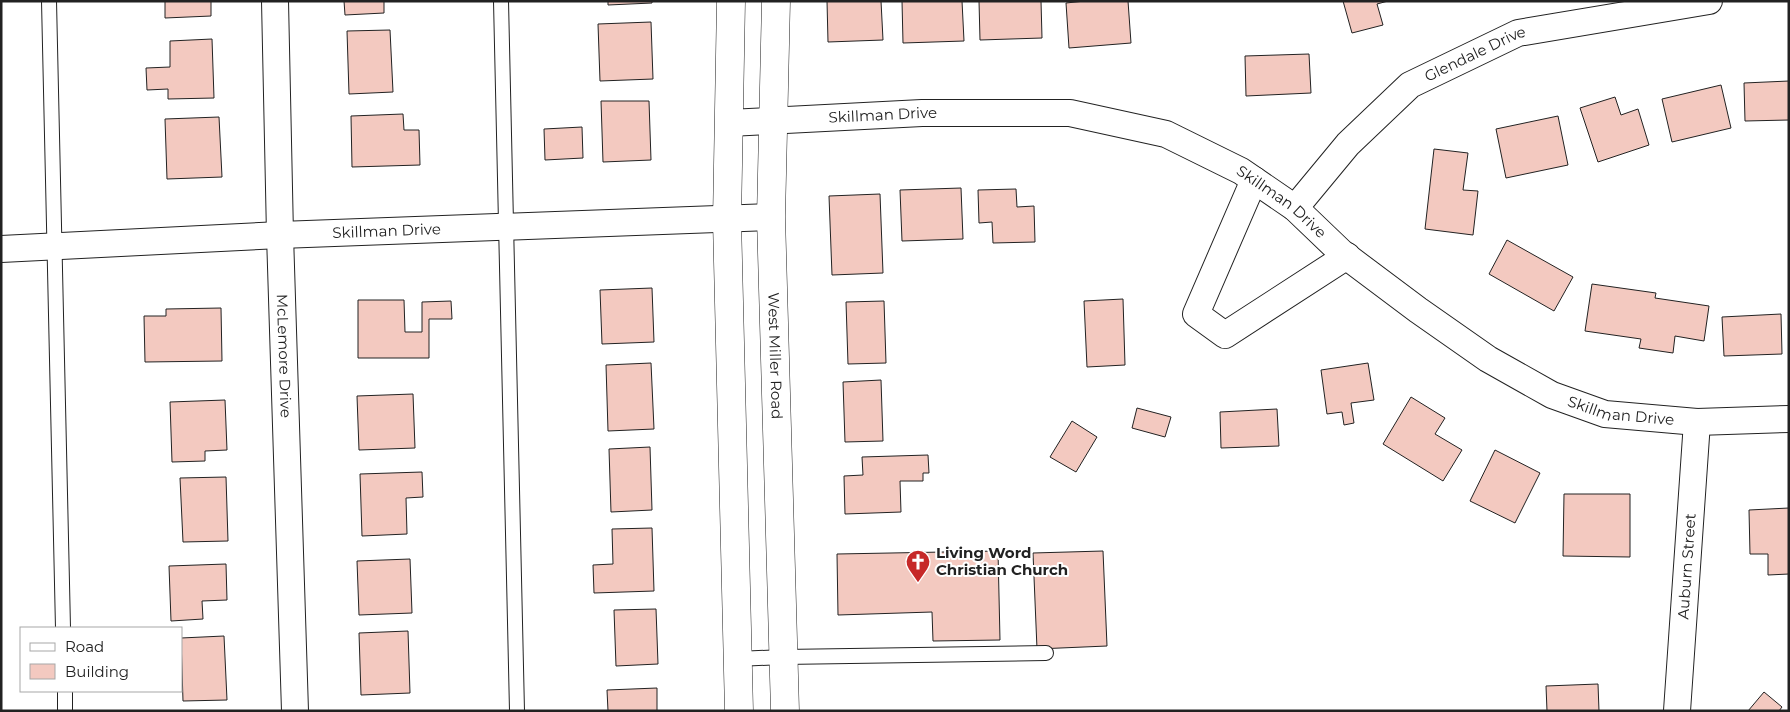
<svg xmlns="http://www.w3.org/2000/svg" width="1790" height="712" viewBox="0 0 1790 712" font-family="Montserrat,sans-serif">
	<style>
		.building { fill: #f3c9c0; stroke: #222 }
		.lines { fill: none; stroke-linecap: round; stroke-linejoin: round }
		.service-casing { stroke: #222; stroke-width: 16 }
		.minor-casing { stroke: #222; stroke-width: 28 }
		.secondary-casing { stroke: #222; stroke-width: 29 }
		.service { stroke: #fff; stroke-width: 14 }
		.minor { stroke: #fff; stroke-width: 26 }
		.secondary { stroke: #fff; stroke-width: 28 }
		.labels { text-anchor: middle; stroke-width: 4; stroke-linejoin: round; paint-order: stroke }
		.street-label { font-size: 15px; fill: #222; stroke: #fff }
		.poi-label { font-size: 15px; font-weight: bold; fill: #222; stroke: #fff; text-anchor: start }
	</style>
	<rect width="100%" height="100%" fill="#fff"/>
	<path class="building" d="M 165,1 L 211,1 L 211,16 L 165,18 Z
		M 344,1 L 384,1 L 384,13 L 345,15 Z
		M 608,1 L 652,1 L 652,3 L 608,5 Z
		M 827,1 L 881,1 L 883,40 L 828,42 Z
		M 902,1 L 962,1 L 964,41 L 903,43 Z
		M 979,1 L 1041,1 L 1042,38 L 980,40 Z
		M 1085,1 L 1128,1 L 1131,43 L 1069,48 L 1066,3 Z
		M 1343,1 L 1388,1 L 1377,4 L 1383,25 L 1352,33 Z
		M 651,22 L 653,79 L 600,81 L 598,24 Z
		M 390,30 L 393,92 L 349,94 L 347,31 Z
		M 212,39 L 214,98 L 168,99 L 168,89 L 147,90 L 146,68 L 170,67 L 170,41 Z
		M 1309,54 L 1311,93 L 1246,96 L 1245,56 Z
		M 1789,81 L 1789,120 L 1745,121 L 1744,83 Z
		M 1721,85 L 1731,128 L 1672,142 L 1662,99 Z
		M 1615,97 L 1621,115 L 1638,109 L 1649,145 L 1598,162 L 1580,108 Z
		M 601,101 L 649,101 L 651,160 L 603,162 Z
		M 403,114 L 404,130 L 419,130 L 420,165 L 352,167 L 351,116 Z
		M 1558,116 L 1568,165 L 1506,178 L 1496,129 Z
		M 219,117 L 222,177 L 167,179 L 165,119 Z
		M 582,127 L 583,158 L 545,160 L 544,129 Z
		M 1434,149 L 1468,153 L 1463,190 L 1478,191 L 1473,235 L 1425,229 Z
		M 961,188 L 963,239 L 902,241 L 900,190 Z
		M 1016,189 L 1017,207 L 1034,206 L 1035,242 L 993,243 L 992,222 L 979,223 L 978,190 Z
		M 880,194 L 883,273 L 832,275 L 829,196 Z
		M 1507,240 L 1573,277 L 1554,311 L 1489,274 Z
		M 1592,284 L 1656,293 L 1655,298 L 1709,306 L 1704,341 L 1675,336 L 1673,353 L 1639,348 L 1641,339 L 1585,331 Z
		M 652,288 L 654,342 L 602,344 L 600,290 Z
		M 1123,299 L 1125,365 L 1087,367 L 1084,301 Z
		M 358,300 L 404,300 L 405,332 L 422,332 L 422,302 L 451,301 L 452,319 L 429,319 L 429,358 L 358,358 Z
		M 884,301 L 886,363 L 848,364 L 846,302 Z
		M 221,308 L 222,361 L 145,362 L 144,316 L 166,316 L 166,309 Z
		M 1781,314 L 1782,354 L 1724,356 L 1722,317 Z
		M 651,363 L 654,429 L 608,431 L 606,365 Z
		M 1368,363 L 1374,400 L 1351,403 L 1354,423 L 1344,425 L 1342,412 L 1327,414 L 1321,370 Z
		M 881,380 L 883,441 L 845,442 L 843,382 Z
		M 413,394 L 415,448 L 359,450 L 357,396 Z
		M 1411,397 L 1445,418 L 1435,434 L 1462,450 L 1443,481 L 1383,444 Z
		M 225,400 L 227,450 L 205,451 L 205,461 L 172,462 L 170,402 Z
		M 1137,408 L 1171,417 L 1165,437 L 1132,428 Z
		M 1277,409 L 1279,446 L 1221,448 L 1220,412 Z
		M 1072,421 L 1097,437 L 1076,472 L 1050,457 Z
		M 650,447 L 652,510 L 611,512 L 609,449 Z
		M 1495,450 L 1540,473 L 1515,523 L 1470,501 Z
		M 928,455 L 929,473 L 923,473 L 923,481 L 900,481 L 901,512 L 845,514 L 844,476 L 863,475 L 862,457 Z
		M 422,472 L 423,497 L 406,498 L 407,534 L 362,536 L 360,474 Z
		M 226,477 L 228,541 L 183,542 L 180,478 Z
		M 1564,494 L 1630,494 L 1630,557 L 1563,556 Z
		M 1789,508 L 1789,574 L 1768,575 L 1768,554 L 1750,554 L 1749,510 Z
		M 652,528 L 654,591 L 594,593 L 593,565 L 613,564 L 612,529 Z
		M 998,551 L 1000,640 L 933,641 L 932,612 L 838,615 L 837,554 Z
		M 1103,551 L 1107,646 L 1037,649 L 1033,553 Z
		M 410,559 L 412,613 L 359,615 L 357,561 Z
		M 226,564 L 227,600 L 202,601 L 203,619 L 171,621 L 169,566 Z
		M 656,609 L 658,664 L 616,666 L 614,610 Z
		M 408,631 L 410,693 L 361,695 L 359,633 Z
		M 224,636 L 227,700 L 183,701 L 181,638 Z
		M 1598,684 L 1599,711 L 1547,711 L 1546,686 Z
		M 657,688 L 657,711 L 608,711 L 607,690 Z
		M 1764,692 L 1782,707 L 1779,711 L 1748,711 Z"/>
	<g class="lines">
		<defs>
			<path id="service" d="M 49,1 L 63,628
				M 501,1 L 517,711
				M 737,659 L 783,657 L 1046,653
				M 65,691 L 65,711"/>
			<g id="minor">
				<path id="s1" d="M 275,1 L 280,235 L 295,711"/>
				<path id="s2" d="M 729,123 L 922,113 L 1070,113 L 1166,134 L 1241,171 L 1295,208 L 1342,253 L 1418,310 L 1488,359 L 1552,395 L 1605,414 L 1697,422 L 1789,419"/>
				<path d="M 1254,180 L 1196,314 L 1225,335 L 1347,256"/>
				<path id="s3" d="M 1295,208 L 1348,144 L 1410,85 L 1518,33 L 1709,1"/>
				<path id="s4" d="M 1,249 L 280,235 L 771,217"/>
				<path id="s5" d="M 1677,711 L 1697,422"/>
			</g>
			<g id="secondary">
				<path d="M 731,1 L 727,220 L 739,711"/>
				<path id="s6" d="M 776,1 L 771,217 L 785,711"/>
			</g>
		</defs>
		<use href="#service" class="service-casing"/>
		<use href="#minor" class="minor-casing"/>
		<use href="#secondary" class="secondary-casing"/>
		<use href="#service" class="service"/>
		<use href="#minor" class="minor"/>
		<use href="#secondary" class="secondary"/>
	</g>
	<defs>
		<symbol id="church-pin" viewBox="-11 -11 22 30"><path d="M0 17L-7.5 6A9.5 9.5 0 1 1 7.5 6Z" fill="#c62828" stroke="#fff"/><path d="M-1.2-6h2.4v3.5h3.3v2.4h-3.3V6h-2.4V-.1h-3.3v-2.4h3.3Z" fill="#fff"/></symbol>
	</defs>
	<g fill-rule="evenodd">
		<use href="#church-pin" x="904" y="548" width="28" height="38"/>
	</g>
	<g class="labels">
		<g class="street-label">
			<text dy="5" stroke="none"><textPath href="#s3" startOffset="241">Glendale Drive</textPath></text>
			<text dy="5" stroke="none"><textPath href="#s2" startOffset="154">Skillman Drive</textPath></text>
			<text dy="5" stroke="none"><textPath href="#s2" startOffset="574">Skillman Drive</textPath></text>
			<text dy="5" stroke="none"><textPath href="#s4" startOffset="386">Skillman Drive</textPath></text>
			<text dy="5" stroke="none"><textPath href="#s1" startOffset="355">McLemore Drive</textPath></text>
			<text dy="5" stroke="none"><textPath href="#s6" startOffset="355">West Miller Road</textPath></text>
			<text dy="5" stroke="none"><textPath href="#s2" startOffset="979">Skillman Drive</textPath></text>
			<text dy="5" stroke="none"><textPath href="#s5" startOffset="145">Auburn Street</textPath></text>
		</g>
		<g class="poi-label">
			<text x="936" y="558">Living Word<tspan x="936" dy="17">Christian Church</tspan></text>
		</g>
	</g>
	<rect width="1790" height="712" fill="none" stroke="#222222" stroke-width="5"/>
	<rect x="20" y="627" width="162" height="65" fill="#ffffff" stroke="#a7a7a7"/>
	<rect x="30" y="643" width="25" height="8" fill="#ffffff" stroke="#a7a7a7"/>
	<text x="65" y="652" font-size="15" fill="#222222">Road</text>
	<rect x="30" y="664" width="25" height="15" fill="#f3c9c0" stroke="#a7a7a7"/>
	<text x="65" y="677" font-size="15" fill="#222222">Building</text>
</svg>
